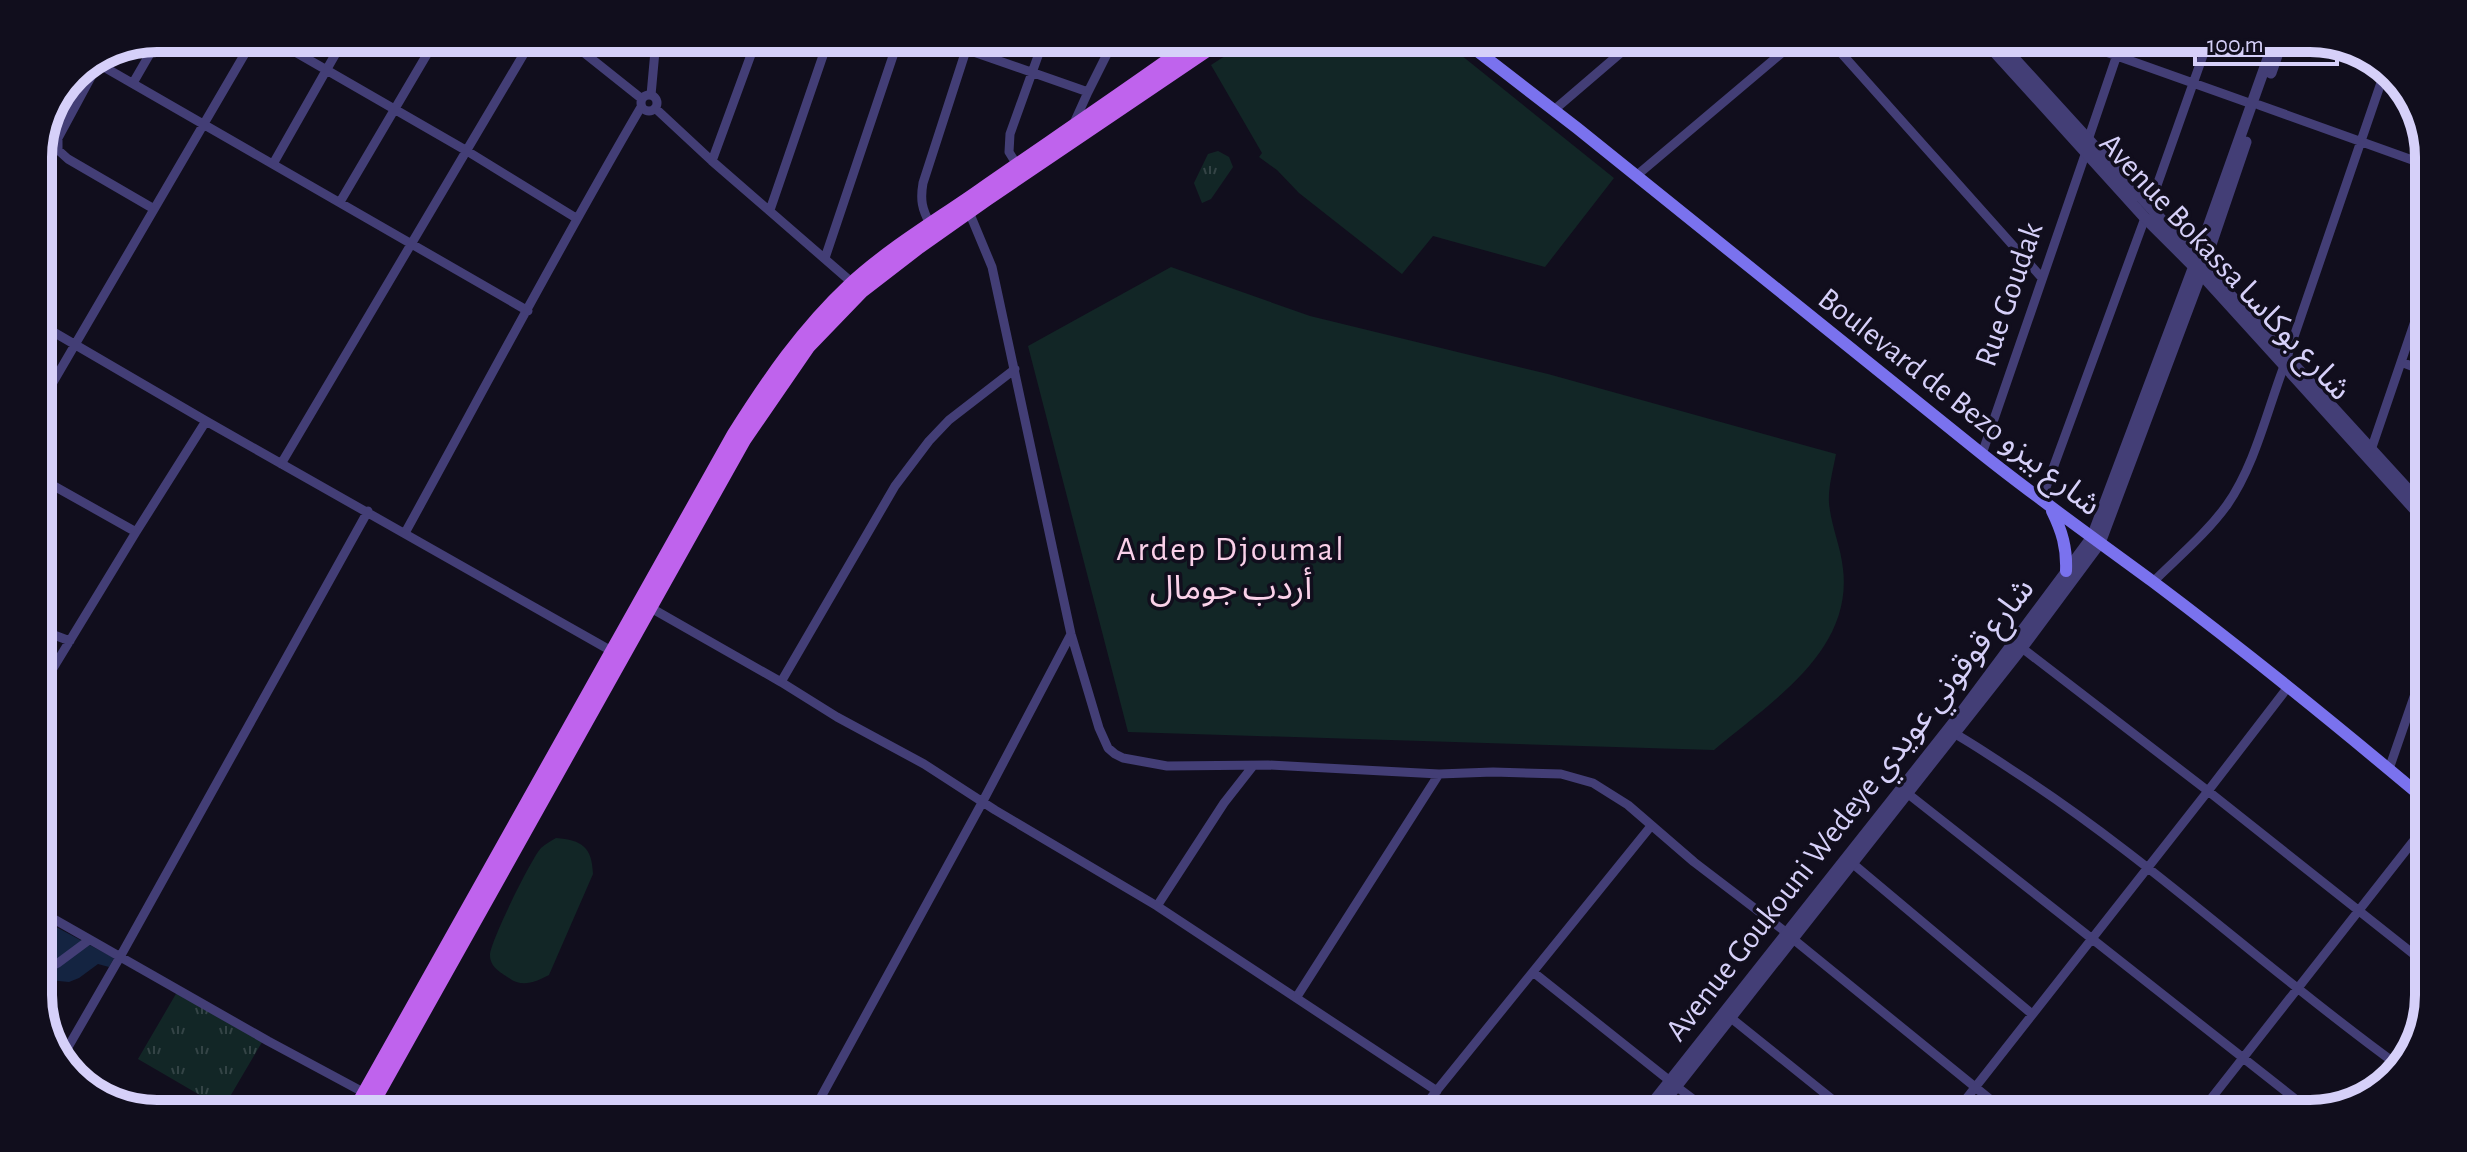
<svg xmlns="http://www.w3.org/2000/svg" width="2467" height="1152" viewBox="0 0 2467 1152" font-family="'Alegreya Sans','Noto Sans Arabic',sans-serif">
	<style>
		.grass { fill: url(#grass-tufts) }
		.garden { fill: #122626 }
		.water { fill: #142441 }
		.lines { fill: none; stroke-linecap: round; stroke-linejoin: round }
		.minor { stroke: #433e76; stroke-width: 9 }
		.tertiary { stroke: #433e76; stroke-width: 11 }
		.secondary { stroke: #7a72ee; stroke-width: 12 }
		.primary { stroke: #bf63ed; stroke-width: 14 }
		.labels { text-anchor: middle; stroke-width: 7; stroke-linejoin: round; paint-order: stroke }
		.street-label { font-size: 32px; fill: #d6d0f9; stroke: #110e1d }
		.neighbourhood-label { font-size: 34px; letter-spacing: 2px; fill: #fad1e9; stroke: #110e1d }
		.rim { fill: none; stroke: #d6d0f9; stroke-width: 10 }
	</style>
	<defs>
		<pattern id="grass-tufts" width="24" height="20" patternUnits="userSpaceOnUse" patternTransform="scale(2)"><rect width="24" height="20" fill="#122626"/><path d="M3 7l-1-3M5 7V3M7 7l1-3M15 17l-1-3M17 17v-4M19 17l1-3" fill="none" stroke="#344446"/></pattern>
	</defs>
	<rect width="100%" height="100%" fill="#110e1d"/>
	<path class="grass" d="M 1218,151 L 1229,157 L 1233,167 L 1211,199 L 1202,203 L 1194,183 L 1208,154 Z
		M 180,987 L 265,1037 L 225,1105 L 217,1105 L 138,1059 Z"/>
	<path class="garden" d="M 1245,43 L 1446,43 L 1614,178 L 1545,267 L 1433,236 L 1402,274 L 1299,193 L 1277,170 L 1259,157 L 1262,153 L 1211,65 Z
		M 1171,267 L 1310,316 L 1548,374 L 1836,454 C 1833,470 1828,488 1829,503 C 1831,526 1841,547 1843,569 C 1853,652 1769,703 1714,750 L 1128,732 L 1028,346 Z
		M 556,838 C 582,840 592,847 593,874 L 549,975 C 536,982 522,988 509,978 C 500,972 490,967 490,955 C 490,942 531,859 541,848 C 545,844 551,841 556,838 Z"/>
	<path class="water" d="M 43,920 L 114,958 L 109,967 L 98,964 L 79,978 L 69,982 L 38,979 L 38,959 L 54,931 L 44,925 Z"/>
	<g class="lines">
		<path class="minor" d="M 271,38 L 467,151 L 576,218
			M 568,40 L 642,99
			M 942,41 L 1088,92 L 1074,123
			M 1834,45 L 2042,278
			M 2089,46 L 2252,104
			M 97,63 L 528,311
			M 98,64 L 58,138 L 58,150 L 68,159 L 154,209
			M 133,83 L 159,38
			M 1088,92 L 1113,42
			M641 103a8 8 0 1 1 16 0a8 8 0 1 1-16 0Z
			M 651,95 L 656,40
			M 2259,105 L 2429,166
			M 655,108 L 712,161 L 856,286
			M 1554,110 L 1631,44
			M 2089,137 L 2120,46
			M 712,161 L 756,41
			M 273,164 L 344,39
			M 1017,165 L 1009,152 L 1010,134 L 1043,42
			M 1636,176 L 1791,45
			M 340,202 L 436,39
			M 2150,205 L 2206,47
			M 967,207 L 992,267 L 1071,634 L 1099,728 L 1108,748 L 1115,754 L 1123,758 L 1167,766 L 1268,765 L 1439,774 L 1493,772 L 1561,774 L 1593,783 L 1628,805 L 1694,862 L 1787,933
			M 770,210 L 828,41
			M 930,224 C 922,209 920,200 923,183 L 969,41
			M 825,258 L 898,41
			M 38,323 L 206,421 L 615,653
			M 2413,328 L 2427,331
			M 2287,357 L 2385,71
			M 2401,362 L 2427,372
			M 38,408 L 254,38
			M 2371,450 L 2427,286
			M 1982,454 L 2086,152
			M 281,464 L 532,40
			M 38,477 L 136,532
			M 2041,501 L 2145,218
			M 405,533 C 483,391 559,247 641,107
			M 2153,582 C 2178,557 2206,534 2227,505 C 2255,465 2267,411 2284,366
			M 651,608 L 781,682 L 837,717 L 924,764 L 995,810 L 1157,906 L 1437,1091
			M 38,629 L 70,641
			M 2022,648 L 2208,791 L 2421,960
			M 781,682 L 895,486 L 929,441 L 949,420 L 1015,369
			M 38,693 L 136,532 L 206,421
			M 1950,731 C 1972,743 1992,757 2012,770 C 2149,858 2267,971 2399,1066
			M 2389,769 L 2424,668
			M 1907,793 L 2313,1113
			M 1852,863 L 2032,1014
			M 1157,906 L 1224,803 L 1253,766
			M 38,910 L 268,1041 L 389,1106
			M 1793,939 L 2007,1113
			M 1533,972 L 1670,1081
			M 38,973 L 58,963 L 89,940
			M 1296,998 L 1439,774
			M 1731,1018 L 1848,1112
			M 60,1061 L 120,957 L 368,511
			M 1677,1087 L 1709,1111
			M 815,1108 L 983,801 L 1071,634
			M 1421,1110 L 1651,826
			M 1955,1113 L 2208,791 L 2288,687
			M 2199,1114 L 2422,830"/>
		<path class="tertiary" d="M 1989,46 L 2145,218 L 2201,274 L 2425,521
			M 2003,46 L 2425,508
			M 2271,73 L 2280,47
			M 1646,1111 L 1957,718 L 2092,537 L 2197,258 L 2272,47
			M 1657,1111 L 2022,648 L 2100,543 L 2201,274 L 2246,142"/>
		<path class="secondary" d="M 1467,43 L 1577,128 L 1982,454 C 2037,498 2095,539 2152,581 C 2244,650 2334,723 2422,797
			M 2052,511 C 2062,531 2067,548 2066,571"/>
		<path class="primary" d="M 357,1106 L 734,434 C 768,380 803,329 850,285 C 889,249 935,222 978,192 C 1050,142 1123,93 1194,42
			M 371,1106 L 744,440 L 808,347 L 862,291 L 919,247 L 987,199 L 1219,42"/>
	</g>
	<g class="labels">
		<g class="street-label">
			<text transform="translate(2226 266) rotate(47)" y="11">Avenue Bokassa شارع بوكاسا</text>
			<text transform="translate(2008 294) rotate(-71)" y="11">Rue Goudak</text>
			<text transform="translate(1960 401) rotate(38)" y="11">Boulevard de Bezo شارع بيزو</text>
			<text transform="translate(1849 809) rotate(-52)" y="11">Avenue Goukouni Wedeye شارع قوقوني عويدي</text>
		</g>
		<g class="neighbourhood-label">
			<text x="1231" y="560">Ardep Djoumal<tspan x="1231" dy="39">أردب جومال</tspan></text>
		</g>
	</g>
	<path d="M0 0H2467V1152H0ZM157 52H2310A105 105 0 0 1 2415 157V995A105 105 0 0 1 2310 1100H157A105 105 0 0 1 52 995V157A105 105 0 0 1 157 52Z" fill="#110e1d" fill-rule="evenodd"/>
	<path class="rim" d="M157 52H2310A105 105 0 0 1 2415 157V995A105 105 0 0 1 2310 1100H157A105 105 0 0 1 52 995V157A105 105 0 0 1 157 52Z"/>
	<path d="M2195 52v12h142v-12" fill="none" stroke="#d6d0f9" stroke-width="4"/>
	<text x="2207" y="52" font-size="24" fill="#d6d0f9" stroke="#110e1d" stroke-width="6" paint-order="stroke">100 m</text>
</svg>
